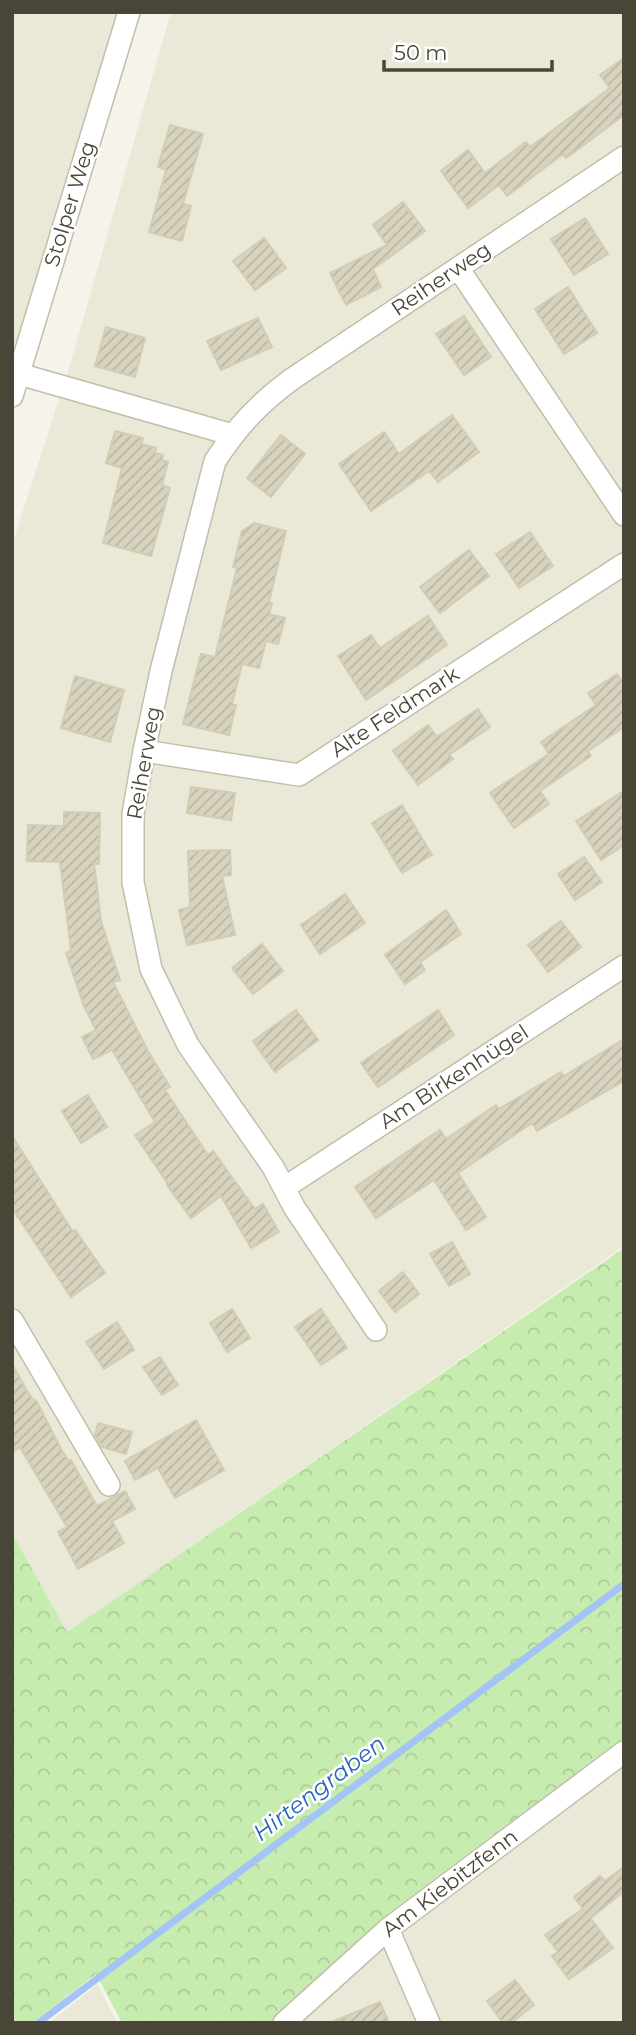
<svg xmlns="http://www.w3.org/2000/svg" width="636" height="2035" viewBox="0 0 636 2035" font-family="Montserrat,sans-serif">
	<style>
		.residential { fill: #eae8d7 }
		.forest { fill: url(#forest-crowns) }
		.lines { fill: none; stroke-linecap: round; stroke-linejoin: round }
		.stream { stroke: #a2c4f6; stroke-width: 7 }
		.building { fill: url(#building-hatch); stroke: #d4ccb0; stroke-width: 2 }
		.street-casing { stroke: #c2beab; stroke-width: 24 }
		.street { stroke: #fff; stroke-width: 21 }
		.labels { text-anchor: middle; stroke-width: 5; stroke-linejoin: round; paint-order: stroke }
		.street-label { font-size: 21px; fill: #4a4637; stroke: #fff }
		.water-label { font-size: 23px; font-style: italic; fill: #2763bf; stroke: #fff }
	</style>
	<defs>
		<pattern id="forest-crowns" width="20" height="18" patternUnits="userSpaceOnUse" patternTransform="scale(1.75)"><rect width="20" height="18" fill="#c6ecb0"/><path d="M2 6a3 3 0 1 1 6 0M12 15a3 3 0 1 1 6 0" fill="none" stroke="#accc98"/></pattern>
		<pattern id="building-hatch" width="6" height="6" patternUnits="userSpaceOnUse" patternTransform="scale(1.75)"><rect width="6" height="6" fill="#d8d3be"/><path d="M-1 1l2-2M0 6l6-6M5 7l2-2" fill="none" stroke="#bbb6a4"/></pattern>
	</defs>
	<rect width="100%" height="100%" fill="#f6f4ea"/>
	<path class="residential" d="M 12,12 L 119,12 L 12,369 Z
		M 171,12 L 624,12 L 624,1246 L 67,1632 L 12,1533 L 12,545 L 70,365 Z
		M 624,1756 L 624,2023 L 292,2023 L 388,1929 Z
		M 98,1984 L 117,2023 L 49,2023 Z"/>
	<path class="forest" d="M 624,1248 L 624,1744 L 382,1925 L 273,2023 L 122,2023 L 96,1974 L 32,2023 L 12,2023 L 12,1533 L 67,1632 Z"/>
	<g class="lines">
		<path class="stream" d="M 38,2023 L 624,1584"/>
	</g>
	<path class="building" d="M 624,58 L 624,115 L 566,158 L 563,154 L 507,196 L 499,185 L 468,208 L 441,171 L 468,150 L 485,173 L 526,142 L 530,147 L 610,88 L 600,75 Z
		M 170,125 L 203,134 L 183,204 L 191,206 L 182,241 L 149,232 L 166,170 L 158,167 Z
		M 403,202 L 425,231 L 373,269 L 381,287 L 346,305 L 330,273 L 387,245 L 373,225 Z
		M 585,218 L 608,254 L 574,275 L 551,239 Z
		M 264,238 L 286,268 L 255,290 L 233,261 Z
		M 568,287 L 597,333 L 564,354 L 535,309 Z
		M 464,316 L 491,357 L 464,375 L 436,334 Z
		M 258,318 L 272,347 L 221,370 L 207,341 Z
		M 106,327 L 145,338 L 135,377 L 95,366 Z
		M 452,415 L 479,452 L 438,482 L 429,471 L 371,511 L 339,464 L 384,432 L 399,454 Z
		M 115,431 L 143,438 L 141,444 L 156,448 L 155,453 L 163,455 L 162,460 L 168,462 L 162,485 L 170,488 L 151,556 L 103,543 L 122,468 L 106,463 Z
		M 281,435 L 305,454 L 271,497 L 247,478 Z
		M 254,523 L 286,531 L 269,602 L 272,603 L 269,614 L 285,618 L 278,644 L 266,641 L 259,668 L 242,664 L 232,704 L 236,705 L 229,735 L 183,724 L 201,654 L 215,657 L 237,568 L 233,567 L 242,531 Z
		M 530,532 L 553,566 L 519,588 L 496,554 Z
		M 469,550 L 489,576 L 440,613 L 420,587 Z
		M 428,616 L 447,645 L 366,700 L 338,656 L 371,635 L 380,648 Z
		M 617,674 L 624,684 L 624,727 L 588,751 L 591,756 L 540,791 L 549,804 L 514,828 L 490,793 L 549,754 L 541,742 L 596,705 L 588,693 Z
		M 75,676 L 124,690 L 110,742 L 61,728 Z
		M 478,709 L 490,727 L 449,755 L 453,759 L 418,785 L 393,751 L 428,725 L 437,737 Z
		M 191,787 L 235,793 L 231,820 L 187,813 Z
		M 624,791 L 624,845 L 601,860 L 576,821 Z
		M 402,805 L 432,855 L 402,873 L 372,823 Z
		M 64,812 L 100,813 L 99,864 L 94,863 L 101,921 L 120,980 L 113,982 L 148,1051 L 170,1087 L 165,1090 L 208,1155 L 213,1151 L 255,1209 L 263,1204 L 279,1232 L 251,1248 L 221,1196 L 191,1218 L 167,1185 L 168,1184 L 135,1135 L 155,1122 L 112,1050 L 93,1059 L 82,1037 L 96,1030 L 84,1006 L 66,953 L 71,951 L 60,862 L 27,861 L 28,825 L 64,826 Z
		M 230,850 L 231,875 L 222,876 L 235,935 L 187,945 L 179,910 L 190,907 L 188,851 Z
		M 584,857 L 602,882 L 575,900 L 558,874 Z
		M 345,894 L 365,923 L 320,954 L 301,925 Z
		M 446,910 L 461,934 L 420,962 L 425,970 L 405,984 L 385,955 Z
		M 561,921 L 581,947 L 548,972 L 528,945 Z
		M 262,944 L 283,971 L 253,994 L 232,968 Z
		M 296,1010 L 318,1040 L 275,1072 L 253,1041 Z
		M 438,1010 L 454,1035 L 378,1087 L 361,1063 Z
		M 624,1039 L 624,1081 L 537,1131 L 532,1123 L 458,1173 L 486,1217 L 466,1230 L 434,1180 L 376,1218 L 355,1187 L 440,1130 L 446,1139 L 496,1105 L 499,1109 L 561,1072 L 564,1076 Z
		M 88,1095 L 107,1127 L 81,1143 L 62,1111 Z
		M 12,1136 L 73,1232 L 75,1230 L 105,1273 L 71,1297 L 12,1208 Z
		M 452,1242 L 470,1274 L 449,1286 L 430,1254 Z
		M 403,1272 L 419,1294 L 395,1312 L 379,1291 Z
		M 232,1309 L 250,1338 L 227,1352 L 210,1323 Z
		M 321,1309 L 347,1348 L 321,1365 L 295,1327 Z
		M 117,1322 L 134,1350 L 104,1369 L 86,1342 Z
		M 160,1357 L 178,1385 L 162,1395 L 143,1367 Z
		M 12,1364 L 26,1389 L 34,1401 L 36,1400 L 62,1451 L 69,1461 L 71,1460 L 97,1506 L 125,1491 L 135,1509 L 112,1521 L 124,1543 L 78,1569 L 58,1532 L 67,1527 L 20,1447 L 12,1452 Z
		M 196,1420 L 224,1470 L 175,1498 L 158,1468 L 135,1480 L 125,1461 Z
		M 98,1423 L 132,1432 L 126,1454 L 102,1447 L 95,1435 Z
		M 624,1867 L 624,1891 L 591,1918 L 588,1915 L 613,1948 L 569,1979 L 552,1956 L 558,1952 L 545,1935 L 583,1909 L 574,1897 L 600,1876 L 605,1881 Z
		M 515,1980 L 534,2005 L 511,2023 L 503,2023 L 487,2001 Z
		M 380,2002 L 389,2023 L 332,2023 L 332,2022 Z"/>
	<g class="lines">
		<defs>
			<path id="street" d="M 458,268 L 624,515
				M 19,374 L 233,435
				M 12,396 L 129,12
				M 144,751 L 299,775 L 624,564
				M 284,1188 L 624,966
				M 12,1320 L 109,1485
				M 376,1330 L 294,1207 L 273,1167 L 188,1045 L 151,969 L 133,882 L 133,814 L 144,751 L 161,671 L 215,461 C 239,425 257,405 292,379 L 624,157
				M 388,1929 L 429,2023
				M 284,2023 L 388,1929 L 624,1752"/>
		</defs>
		<use href="#street" class="street-casing"/>
		<use href="#street" class="street"/>
	</g>
	<g class="labels">
		<g class="street-label">
			<text transform="translate(70 204) rotate(-73)" y="7">Stolper Weg</text>
			<text transform="translate(441 279) rotate(-34)" y="7">Reiherweg</text>
			<text transform="translate(395 712) rotate(-33)" y="7">Alte Feldmark</text>
			<text transform="translate(144 763) rotate(-80)" y="7">Reiherweg</text>
			<text transform="translate(454 1077) rotate(-33)" y="7">Am Birkenhügel</text>
			<text transform="translate(450 1883) rotate(-37)" y="7">Am Kiebitzfenn</text>
		</g>
		<g class="water-label">
			<text transform="translate(319 1788) rotate(-37)" y="8">Hirtengraben</text>
		</g>
	</g>
	<rect width="636" height="2035" fill="none" stroke="#4a4637" stroke-width="28"/>
	<path d="M384 60v10h168v-10" fill="none" stroke="#4a4637" stroke-width="3.5"/>
	<text x="394" y="60" font-size="21" fill="#4a4637" stroke="#ffffff" stroke-width="5" paint-order="stroke">50 m</text>
</svg>
